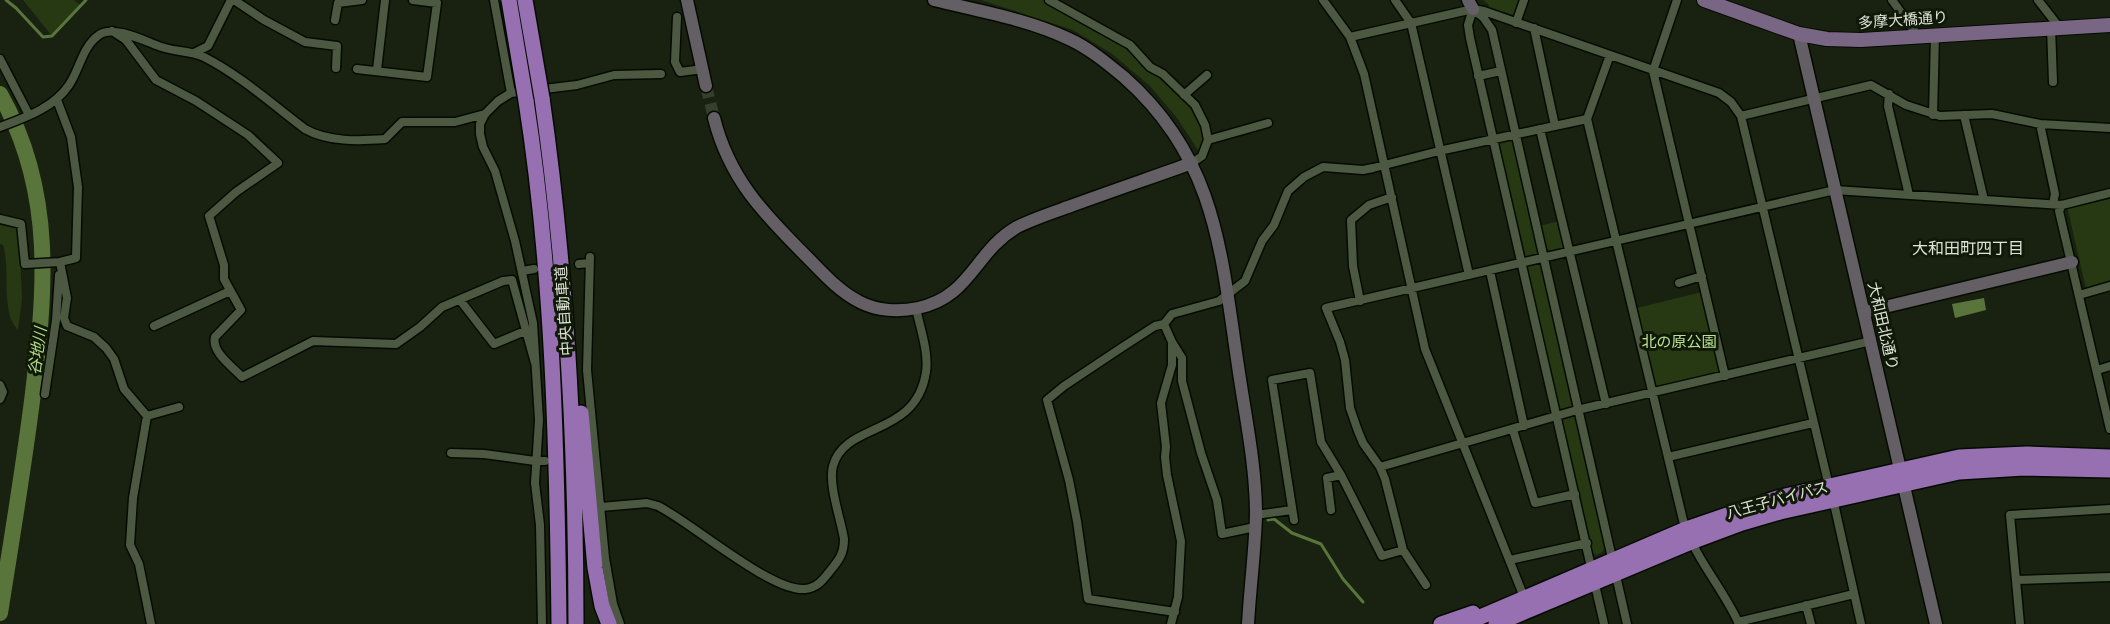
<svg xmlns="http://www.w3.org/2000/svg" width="2110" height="624" viewBox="0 0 2110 624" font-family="'Work Sans','Noto Sans JP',sans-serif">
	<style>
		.green { fill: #273912 }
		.water { fill: #59753c }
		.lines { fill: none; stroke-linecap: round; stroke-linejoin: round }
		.stream { stroke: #59753c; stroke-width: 3 }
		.river { stroke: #59753c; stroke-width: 16 }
		.secondary-tunnel { stroke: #363f2e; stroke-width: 12; stroke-dasharray: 12 6; stroke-linecap: butt }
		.street-casing { stroke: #050b00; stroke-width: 11 }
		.secondary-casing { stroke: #050b00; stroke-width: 15 }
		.primary-casing { stroke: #050b00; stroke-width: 16 }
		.highway-casing { stroke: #050b00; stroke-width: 18 }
		.street { stroke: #4d5843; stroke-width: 8 }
		.secondary { stroke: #635f64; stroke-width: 12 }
		.primary { stroke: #796685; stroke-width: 14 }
		.highway { stroke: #9670b1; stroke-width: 15 }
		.highway-bridge-casing { stroke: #050b00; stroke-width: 18; stroke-linecap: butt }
		.highway-bridge { stroke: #9670b1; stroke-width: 15 }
		.labels { text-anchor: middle; stroke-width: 6; stroke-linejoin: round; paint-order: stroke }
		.street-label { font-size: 15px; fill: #dce3d7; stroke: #101907 }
		.park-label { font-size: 15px; fill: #b9e38f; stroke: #101907 }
		.neighbourhood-label { font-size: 16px; fill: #dce3d7; stroke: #101907 }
		.water-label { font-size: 16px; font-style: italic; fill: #b0da86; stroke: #101907 }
	</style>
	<rect width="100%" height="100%" fill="#192210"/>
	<path class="green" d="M 23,0 L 74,0 L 82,6 L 52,36 Z
		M 981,0 L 1049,0 L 1112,34 L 1195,105 L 1208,140 L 1202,156 L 1177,118 L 1150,86 L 1111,53 L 1073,30 Z
		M 1483,0 L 1520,0 L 1515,14 L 1511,17 L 1488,8 L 1489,5 Z
		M 1508,140 L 1514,143 L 1606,547 L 1601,553 L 1596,555 L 1592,552 L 1499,146 L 1502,142 Z
		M 2110,195 L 2110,281 L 2086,289 L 2067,206 Z
		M 1559,221 L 1564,245 L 1562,249 L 1551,251 L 1544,248 L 1539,226 Z
		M 0,223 L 14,226 L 19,232 L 22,299 L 18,330 C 0,312 11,270 3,245 L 0,244 Z
		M 1706,291 L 1725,376 L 1653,393 L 1633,309 Z"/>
	<path class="water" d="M 1984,298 L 1986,310 L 1955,318 L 1952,304 Z"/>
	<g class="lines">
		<path class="stream" d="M 6,0 L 16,8 L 43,37 L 52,36 L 86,0
			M 1268,520 L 1274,519 L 1292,533 L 1321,544 L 1343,579 L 1363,602"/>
		<path class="river" d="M 0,94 C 56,193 45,294 32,401 C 23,472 11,543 0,613"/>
		<path class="secondary-tunnel" d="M 706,86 L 714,118"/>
		<defs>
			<path id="street" d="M 234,0 L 264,20 L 305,42 L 337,46 L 336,68
				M 494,0 L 511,93
				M 1049,0 L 1130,45 L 1150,67 L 1163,74 L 1195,105 L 1205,125 L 1208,140 L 1202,156 L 1192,163
				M 1323,0 L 1350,37 L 1364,74 L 1425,349 L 1524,597
				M 1395,0 L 1411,23 L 1469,275
				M 1677,0 L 1653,71 L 1725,376
				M 1892,0 L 1918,36
				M 2038,0 L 2059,27
				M 1473,9 L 1468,25 L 1470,38 L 1604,624
				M 1473,10 L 1483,17 L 1492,30 L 1627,624
				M 677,17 L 675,62 L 680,72 L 703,69
				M 335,20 L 338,3 L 362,0
				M 1516,23 L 1524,0
				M 2051,27 L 2053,82
				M 1534,28 L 1555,126
				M 112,31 L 126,40 L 156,80 L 196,101 L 248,135 L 278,163 L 236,192 L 209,216 L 224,265 L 224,279 L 241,310 L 215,337 C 211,352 233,367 242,377 L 313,341 L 396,344 L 420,327 L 442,307 L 503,281 L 512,280 L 535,363
				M 1350,37 L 1473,9 L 1484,11 L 1719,93 L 1731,102 L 1741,116 L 1829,486
				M 194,53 L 208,46 L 231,0
				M 1610,55 L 1587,119 L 1683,520 C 1695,559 1723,588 1739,624
				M 0,59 L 29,115
				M 357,69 L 427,77 L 437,3 L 413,0
				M 377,70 L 385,0
				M 1478,76 L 1501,71
				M 1889,94 L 1888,106 L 1909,195
				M 1184,95 L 1207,75
				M 1933,115 L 1935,35
				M 1964,115 L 1984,200
				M 1741,116 L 1871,85 L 1906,105 L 1940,116 L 1992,114 L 2040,124 L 2110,128
				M 2040,124 L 2055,194 L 2053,204
				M 0,127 C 24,118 54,108 69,85 C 80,69 82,47 99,35 C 112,25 143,40 156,45 C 171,52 189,50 204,57 C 241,76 272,104 305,129 C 328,142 358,141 385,139 L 402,122 L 455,122 L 485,114
				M 1540,129 L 1606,404
				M 1208,140 L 1268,123
				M 2062,205 L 2059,211 L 2110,429
				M 0,219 L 21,224 L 25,264 L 60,262 L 76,258 L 78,187 L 71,137 L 57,100
				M 590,257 L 587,370 L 605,558 L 613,604 L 620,624
				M 60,262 L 67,298 L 64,318 L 67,326 L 94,337 L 106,348 L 114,359 L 124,389 L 147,416 L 133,498 L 130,545 L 139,564 L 151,624
				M 579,264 L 589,263
				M 522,271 L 534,269
				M 1490,271 L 1524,426
				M 1679,283 L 1702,276
				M 2079,295 L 2110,286
				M 460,300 L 494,344 L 525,331
				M 1360,301 L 1353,266 L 1351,220 L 1369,205 L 1392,197
				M 1164,324 L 1172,342 L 1172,365 L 1161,403 L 1166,447 L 1165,457 L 1167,475 L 1181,541 L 1178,597 L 1171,624
				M 154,326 L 230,291
				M 1172,342 L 1182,358 L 1182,381 L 1201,453 L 1217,500 L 1222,534 L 1255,527
				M 2097,370 L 2110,366
				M 0,385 L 3,392 L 0,399
				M 45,394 L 56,320 L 59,275
				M 147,416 L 179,407
				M 1513,430 L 1535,503 L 1575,494
				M 451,453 L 484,454 L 535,461 L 545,461
				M 1668,457 L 1813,423
				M 1380,467 L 1577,410 L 1871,341
				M 1833,499 L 1861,624
				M 601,507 L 647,503 L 658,506 C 692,523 771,592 805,589 C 817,588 823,580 830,571 C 839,560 844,554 844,539 C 841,520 828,484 833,466 C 845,421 916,438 926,372 C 929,352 920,328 916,308
				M 1331,510 L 1327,478 L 1341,475
				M 1256,515 L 1292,510
				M 1294,520 L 1272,380 L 1310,373 L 1321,442 L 1341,475 L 1382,556 L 1403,550
				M 1510,560 L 1587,543
				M 2016,580 L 2110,577
				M 1426,585 L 1403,550 L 1385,479 L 1380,467 L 1363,443 L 1358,431 L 1350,408 L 1345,360 L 1340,342 L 1326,308 L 1835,190 L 2062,205 L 2110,193
				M 1806,605 L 1811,624
				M 1175,612 L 1088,599 L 1077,521 L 1069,480 L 1047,400 L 1064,386 L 1121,348 L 1155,326 L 1164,324 L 1172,314 L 1219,301 L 1245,281 L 1262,241 L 1274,225 L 1288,191 L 1304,177 L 1323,167 L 1363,170 L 1373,168 L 1439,151 L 1587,119
				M 1738,622 L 1854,594
				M 542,624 L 540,525 L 535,483 L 539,420 L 533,323 L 515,241 L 495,171 L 483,147 L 480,134 L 480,124 L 485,114 L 498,101 L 511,93 L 577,85 L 614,75 L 661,74
				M 2020,624 L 2010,515 L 2110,509"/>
			<path id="secondary" d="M 687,0 L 706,86
				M 934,0 C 979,11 1027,19 1069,39 C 1089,48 1108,64 1125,78 C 1217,160 1221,253 1238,366 C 1245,415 1256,465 1256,515 C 1255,551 1250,588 1248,624
				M 1468,0 L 1473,9
				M 1799,34 L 1936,624
				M 714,118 C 729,178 763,213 805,255 C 822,272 838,291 860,302 C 877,311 899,312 918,308 C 971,297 975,251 1017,227 C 1033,219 1051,213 1068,207 C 1109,192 1150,178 1192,163
				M 1864,312 L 2072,262"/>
			<path id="primary" d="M 1704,0 L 1799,34 L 1827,39 L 1861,40 L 2110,25"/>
			<path id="highway" d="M 542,98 C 567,272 576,448 576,624
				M 526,101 C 553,274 557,449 559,624
				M 581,413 L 595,568 L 602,606 L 609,624
				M 1441,624 L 1473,613
				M 1464,624 L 1686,529 L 1777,498 L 1959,457 L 2027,454 L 2110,457
				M 1496,624 L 1691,542 L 1742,523 L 1780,512 L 1959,472 L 2024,468 L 2110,470"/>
		</defs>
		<use href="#street" class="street-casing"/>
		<use href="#secondary" class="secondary-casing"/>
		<use href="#primary" class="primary-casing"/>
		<use href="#highway" class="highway-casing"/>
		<use href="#street" class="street"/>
		<use href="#secondary" class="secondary"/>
		<use href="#primary" class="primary"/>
		<use href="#highway" class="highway"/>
		<defs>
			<path id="highway-bridge" d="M 509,0 L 526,101
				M 525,0 L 542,98"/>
		</defs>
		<use href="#highway-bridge" class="highway-bridge-casing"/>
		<use href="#highway-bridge" class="highway-bridge"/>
	</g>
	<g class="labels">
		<g class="street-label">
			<text transform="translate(1903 20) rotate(-4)" y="5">多摩大橋通り</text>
			<text transform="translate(564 311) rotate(-94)" y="5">中央自動車道</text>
			<text transform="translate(1883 326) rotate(77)" y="5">大和田北通り</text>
			<text transform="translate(1777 500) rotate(-15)" y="5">八王子バイパス</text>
		</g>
		<g class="park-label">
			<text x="1679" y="347">北の原公園</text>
		</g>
		<g class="neighbourhood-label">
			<text x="1968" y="254">大和田町四丁目</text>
		</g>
		<g class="water-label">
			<text transform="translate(37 351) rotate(-82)" y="6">谷地川</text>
		</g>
	</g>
</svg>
